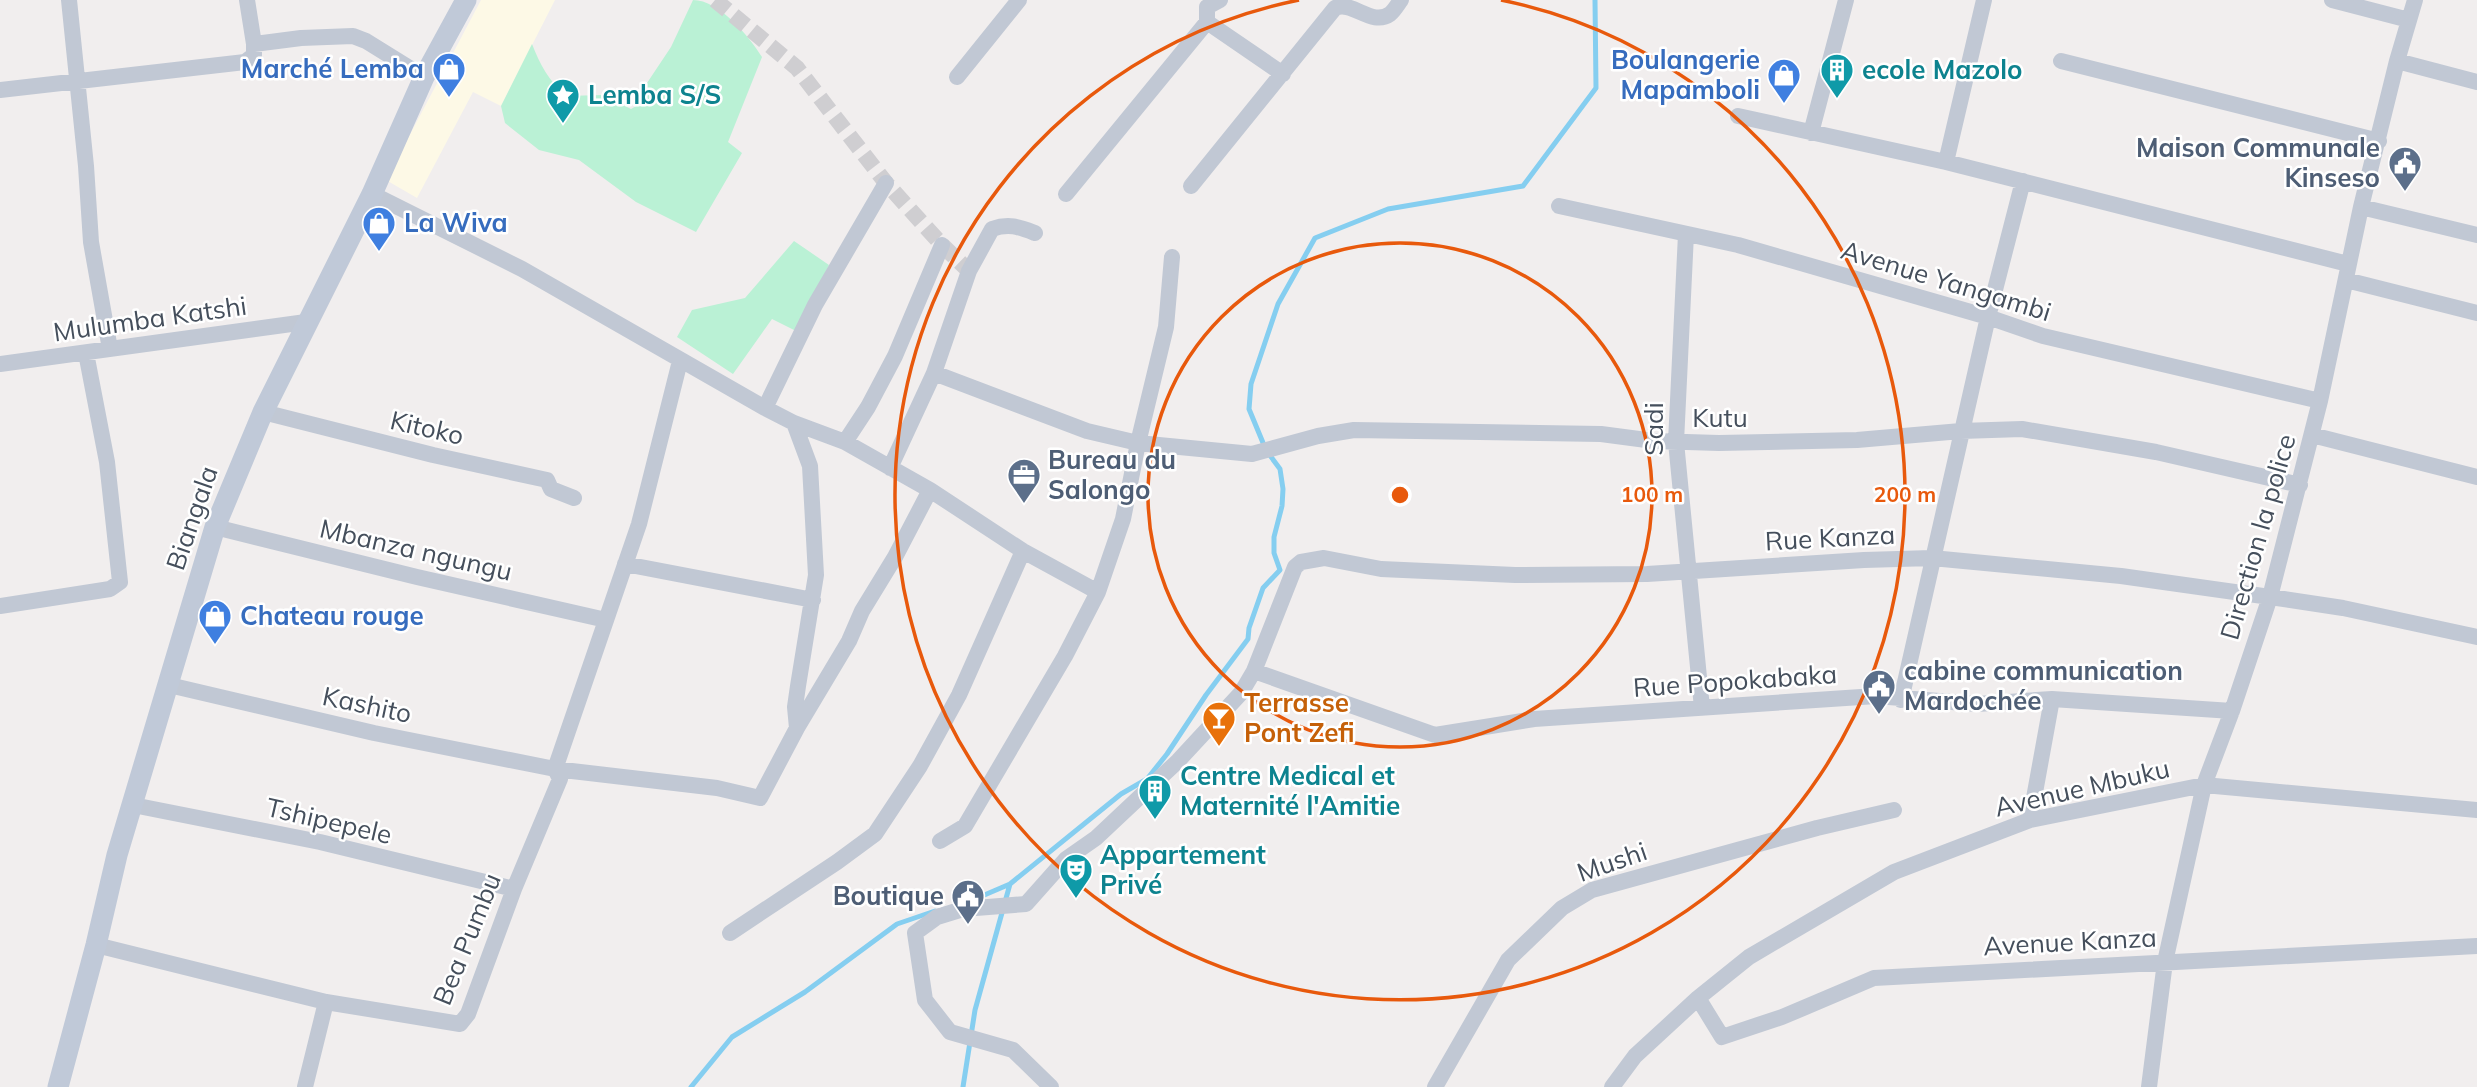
<svg xmlns="http://www.w3.org/2000/svg" width="2477" height="1087" viewBox="0 0 2477 1087" font-family="Mulish,sans-serif">
	<style>
		.commercial { fill: #fdf9e6 }
		.green { fill: #baf1d5 }
		.lines { fill: none; stroke-linecap: round; stroke-linejoin: round }
		.stream { stroke: #85cef0; stroke-width: 5 }
		.street-tunnel { stroke: #cfced1; stroke-width: 16; stroke-dasharray: 16 8; stroke-linecap: butt }
		.street { stroke: #c1c8d4; stroke-width: 16 }
		.secondary { stroke: #c0c9d8; stroke-width: 21 }
		.ring { fill: none; stroke: #e8590c; stroke-width: 3.5 }
		.labels { text-anchor: middle; stroke-width: 5; stroke-linejoin: round; paint-order: stroke }
		.shop-label { font-size: 26px; font-weight: bold; fill: #366cbe; stroke: #fff; text-anchor: end }
		.culture-label { font-size: 26px; font-weight: bold; fill: #0d838f; stroke: #fff; text-anchor: start }
		.service-label { font-size: 26px; font-weight: bold; fill: #4e5e75; stroke: #fff; text-anchor: end }
		.street-label { font-size: 26px; fill: #454f5c; stroke: #fff }
		.food-label { font-size: 26px; font-weight: bold; fill: #c56008; stroke: #fff; text-anchor: start }
		.centre { fill: #e8590c; stroke: #fff; stroke-width: 3.5 }
		.ring-label { font-size: 21px; text-anchor: middle; font-weight: bold; fill: #e8590c; stroke: #fff; stroke-width: 5; stroke-linejoin: round; paint-order: stroke }
	</style>
	<rect width="100%" height="100%" fill="#f1eeee"/>
	<path class="commercial" d="M 481,0 L 555,0 L 501,106 L 473,92 L 417,198 L 386,180 Z"/>
	<path class="green" d="M 693,0 C 719,0 749,36 762,57 L 728,142 L 742,153 L 696,232 L 636,202 L 579,160 L 539,150 L 505,123 L 501,106 L 532,44 C 540,65 549,80 565,96 L 603,95 L 631,109 L 638,105 L 643,89 L 671,47 Z
		M 794,241 L 829,265 L 798,332 L 772,319 L 733,374 L 677,337 L 692,310 L 745,298 Z"/>
	<g class="lines">
		<path class="stream" d="M 961,902 L 982,896 L 1010,884 L 1121,794 L 1147,779 L 1167,754 L 1206,695 L 1248,639 L 1249,628 L 1263,588 L 1280,570 L 1274,553 L 1274,537 L 1282,506 L 1283,489 L 1280,469 L 1266,450 L 1249,409 L 1251,384 L 1278,304 L 1315,238 L 1388,209 L 1523,186 L 1596,88 L 1595,0
			M 691,1087 L 732,1037 L 805,992 L 897,924 L 935,911
			M 963,1087 L 975,1010 L 1010,884"/>
		<path class="street-tunnel" d="M 715,0 L 797,68 L 886,183 L 942,245 L 969,271"/>
		<path class="street" d="M 69,0 L 86,166 L 91,242 L 110,349
			M 2332,0 L 2409,20
			M 1207,22 L 1283,74
			M 254,44 L 301,38 L 353,36 L 366,41 L 424,77
			M 2061,61 L 2379,141
			M 2397,61 L 2477,82
			M 957,77 L 1019,0
			M 0,90 L 245,62 L 254,55 L 254,44 L 247,0
			M 1738,116 L 1946,162 L 2348,264
			M 1811,133 L 1846,0
			M 1946,162 L 1984,0
			M 1191,186 L 1335,8 C 1352,0 1372,27 1390,14 C 1394,11 1398,4 1401,0
			M 372,194 L 522,269 L 765,408 L 794,423 L 845,442 L 930,490 L 1023,551 L 1098,592
			M 1066,194 L 1207,22 L 1207,7 L 1220,0
			M 1559,206 L 1738,245 L 1988,317 L 2043,336 L 2320,401
			M 2361,207 L 2477,235
			M 1686,234 L 1676,442 L 1702,708
			M 2346,280 L 2477,313
			M 0,364 L 306,322
			M 934,373 L 1087,431 L 1138,443 L 1252,454 L 1318,436 L 1354,430 L 1601,434 L 1654,441 L 1719,443 L 1857,440 L 1961,431 L 2022,429 L 2156,452 L 2300,485
			M 765,408 L 815,305 L 886,183
			M 263,412 L 433,455 L 547,480 L 551,489 L 574,498
			M 794,423 L 810,466 L 816,575 L 798,686 L 795,707 L 797,728
			M 2312,435 L 2477,477
			M 845,442 L 868,407 L 895,356 L 942,245
			M 890,468 L 934,373 L 969,271 L 992,229 C 1009,223 1019,227 1035,233
			M 215,527 L 417,577 L 606,620
			M 625,564 L 813,600
			M 0,606 L 110,589 L 120,582 L 107,462 L 86,353
			M 1254,671 L 1435,735 L 1534,719 L 1876,696 L 1977,704 L 2052,699 L 2232,711
			M 169,685 L 374,733 L 555,769 L 717,788 L 760,798 L 797,728 L 849,641 L 862,611 L 895,557 L 930,490
			M 1901,700 L 1988,317 L 2023,181
			M 133,805 L 320,842 L 514,889
			M 2030,820 L 2052,699
			M 940,841 L 965,826 L 1065,656 L 1098,592 L 1123,519 L 1138,443 L 1166,327 L 1172,257
			M 730,933 L 837,862 L 875,834 L 920,766 L 959,695 L 1023,551
			M 96,945 L 326,1002 L 460,1024 L 468,1014 L 514,889 L 560,779 L 555,769 L 639,524 L 680,361
			M 1698,998 L 1722,1037 L 1782,1017 L 1874,978 L 2477,946
			M 305,1087 L 326,1002
			M 1051,1087 L 1013,1050 L 950,1032 L 925,1000 L 915,933 L 937,917 L 963,909 L 1026,904 L 1066,859 L 1096,838 L 1178,761 L 1241,693 L 1254,671 L 1295,567 L 1301,562 L 1324,558 L 1381,569 L 1515,575 L 1647,574 L 1864,560 L 1932,558 L 2121,576 L 2270,597 L 2343,608 L 2477,637
			M 1435,1087 L 1508,960 L 1562,908 L 1592,890 L 1817,828 L 1894,810
			M 1612,1087 L 1635,1056 L 1698,998 L 1749,957 L 1894,872 L 2030,820 L 2204,785 L 2477,810
			M 2149,1087 L 2165,962 L 2204,785 L 2232,711 L 2270,597 L 2320,401 L 2361,207 L 2397,61 L 2415,0"/>
		<path class="secondary" d="M 58,1087 L 96,945 L 117,855 L 215,527 L 263,412 L 372,194 L 424,77 L 466,0"/>
	</g>
	<g class="ring">
		<circle cx="1400" cy="495" r="252"/>
		<path d="M1501 0A505 505 0 1 1 1299 0"/>
	</g>
	<defs>
		<symbol id="shop-pin" viewBox="-11 -11 22 30"><path d="M0 17L-7.5 6A9.5 9.5 0 1 1 7.5 6Z" fill="#3f7fe0" stroke="#fff"/><path d="M-5-2.5h2.3a2.7 3.5 0 0 1 5.4 0H5L5.5 6h-11ZM-1.5-2.5h3a1.5 2.3 0 0 0-3 0Z" fill="#fff"/></symbol>
		<symbol id="building-pin" viewBox="-11 -11 22 30"><path d="M0 17L-7.5 6A9.5 9.5 0 1 1 7.5 6Z" fill="#0f9aa8" stroke="#fff"/><path d="M-4-6H4V6H1V3H-1V6H-4ZM-2.5-4.3h1.7v1.8h-1.7ZM.8-4.3h1.7v1.8H.8ZM-2.5-1h1.7V.8h-1.7ZM.8-1h1.7V.8H.8Z" fill="#fff"/></symbol>
		<symbol id="sight-pin" viewBox="-11 -11 22 30"><path d="M0 17L-7.5 6A9.5 9.5 0 1 1 7.5 6Z" fill="#0f9aa8" stroke="#fff"/><path d="M0-6L1.8-2.2L6-1.7L2.9 1.2L3.7 5.4L0 3.3L-3.7 5.4L-2.9 1.2L-6-1.7L-1.8-2.2Z" fill="#fff"/></symbol>
		<symbol id="civic-pin" viewBox="-11 -11 22 30"><path d="M0 17L-7.5 6A9.5 9.5 0 1 1 7.5 6Z" fill="#5c6f8a" stroke="#fff"/><path d="M-.6-6.5H3V-4.5H.6V-3L4-1V1h2V6H-6V1h2V-1L-.6-3ZM-1.2 2.5V6h2.4V2.5Z" fill="#fff"/></symbol>
		<symbol id="office-pin" viewBox="-11 -11 22 30"><path d="M0 17L-7.5 6A9.5 9.5 0 1 1 7.5 6Z" fill="#5c6f8a" stroke="#fff"/><path d="M-6-3h4V-5.5h4V-3h4V5H-6ZM-1-4.5V-3h2v-1.5ZM-6 0V1H6V0Z" fill="#fff"/></symbol>
		<symbol id="bar-pin" viewBox="-11 -11 22 30"><path d="M0 17L-7.5 6A9.5 9.5 0 1 1 7.5 6Z" fill="#e8710a" stroke="#fff"/><path d="M-6-5H6L.8 .8V4.5H3.5V6h-7V4.5H-.8V.8Z" fill="#fff"/></symbol>
		<symbol id="theatre-pin" viewBox="-11 -11 22 30"><path d="M0 17L-7.5 6A9.5 9.5 0 1 1 7.5 6Z" fill="#0f9aa8" stroke="#fff"/><path d="M-5-5.5Q0-4 5-5.5V0Q5 5 0 6Q-5 5-5 0ZM-3.3-2.5H-1v1.5H-3.3ZM1-2.5H3.3v1.5H1ZM-2.8 1Q0 5.5 2.8 1Z" fill="#fff"/></symbol>
	</defs>
	<g fill-rule="evenodd">
		<use href="#shop-pin" x="430" y="50" width="38" height="52"/>
		<use href="#building-pin" x="1818" y="51" width="38" height="52"/>
		<use href="#shop-pin" x="1765" y="56" width="38" height="52"/>
		<use href="#sight-pin" x="544" y="76" width="38" height="52"/>
		<use href="#civic-pin" x="2386" y="144" width="38" height="52"/>
		<use href="#shop-pin" x="360" y="204" width="38" height="52"/>
		<use href="#office-pin" x="1005" y="456" width="38" height="52"/>
		<use href="#shop-pin" x="196" y="597" width="38" height="52"/>
		<use href="#civic-pin" x="1860" y="667" width="38" height="52"/>
		<use href="#bar-pin" x="1200" y="699" width="38" height="52"/>
		<use href="#building-pin" x="1136" y="772" width="38" height="52"/>
		<use href="#theatre-pin" x="1057" y="851" width="38" height="52"/>
		<use href="#civic-pin" x="949" y="877" width="38" height="52"/>
	</g>
	<g class="labels">
		<g class="shop-label">
			<text x="1760" y="69">Boulangerie<tspan x="1760" dy="30">Mapamboli</tspan></text>
			<text x="424" y="78">Marché Lemba</text>
			<text x="404" y="232" text-anchor="start">La Wiva</text>
			<text x="240" y="625" text-anchor="start">Chateau rouge</text>
		</g>
		<g class="culture-label">
			<text x="1862" y="79">ecole Mazolo</text>
			<text x="588" y="104">Lemba S/S</text>
			<text x="1180" y="785">Centre Medical et<tspan x="1180" dy="30">Maternité l'Amitie</tspan></text>
			<text x="1100" y="864">Appartement<tspan x="1100" dy="30">Privé</tspan></text>
		</g>
		<g class="service-label">
			<text x="2380" y="157">Maison Communale<tspan x="2380" dy="30">Kinseso</tspan></text>
			<text x="1048" y="469" text-anchor="start">Bureau du<tspan x="1048" dy="30">Salongo</tspan></text>
			<text x="1904" y="680" text-anchor="start">cabine communication<tspan x="1904" dy="30">Mardochée</tspan></text>
			<text x="944" y="905">Boutique</text>
		</g>
		<g class="street-label">
			<text transform="translate(1946 281) rotate(17)" y="9">Avenue Yangambi</text>
			<text transform="translate(150 319) rotate(-8)" y="9">Mulumba Katshi</text>
			<text x="1720" y="427">Kutu</text>
			<text transform="translate(427 428) rotate(13)" y="9">Kitoko</text>
			<text transform="translate(1654 429) rotate(-90)" y="9">Sadi</text>
			<text transform="translate(192 518) rotate(-71)" y="9">Biangala</text>
			<text transform="translate(2258 537) rotate(-74)" y="9">Direction la police</text>
			<text transform="translate(1830 538) rotate(-3)" y="9">Rue Kanza</text>
			<text transform="translate(416 550) rotate(13)" y="9">Mbanza ngungu</text>
			<text transform="translate(1735 681) rotate(-4)" y="9">Rue Popokabaka</text>
			<text transform="translate(367 705) rotate(12)" y="9">Kashito</text>
			<text transform="translate(2082 788) rotate(-13)" y="9">Avenue Mbuku</text>
			<text transform="translate(329 821) rotate(13)" y="9">Tshipepele</text>
			<text transform="translate(1612 862) rotate(-19)" y="9">Mushi</text>
			<text transform="translate(467 939) rotate(-68)" y="9">Bea Pumbu</text>
			<text transform="translate(2070 942) rotate(-3)" y="9">Avenue Kanza</text>
		</g>
		<g class="food-label">
			<text x="1244" y="712">Terrasse<tspan x="1244" dy="30">Pont Zefi</tspan></text>
		</g>
	</g>
	<circle cx="1400" cy="495" r="10" class="centre"/>
	<g class="ring-label">
		<text x="1652" y="502">100 m</text>
		<text x="1905" y="502">200 m</text>
	</g>
</svg>
